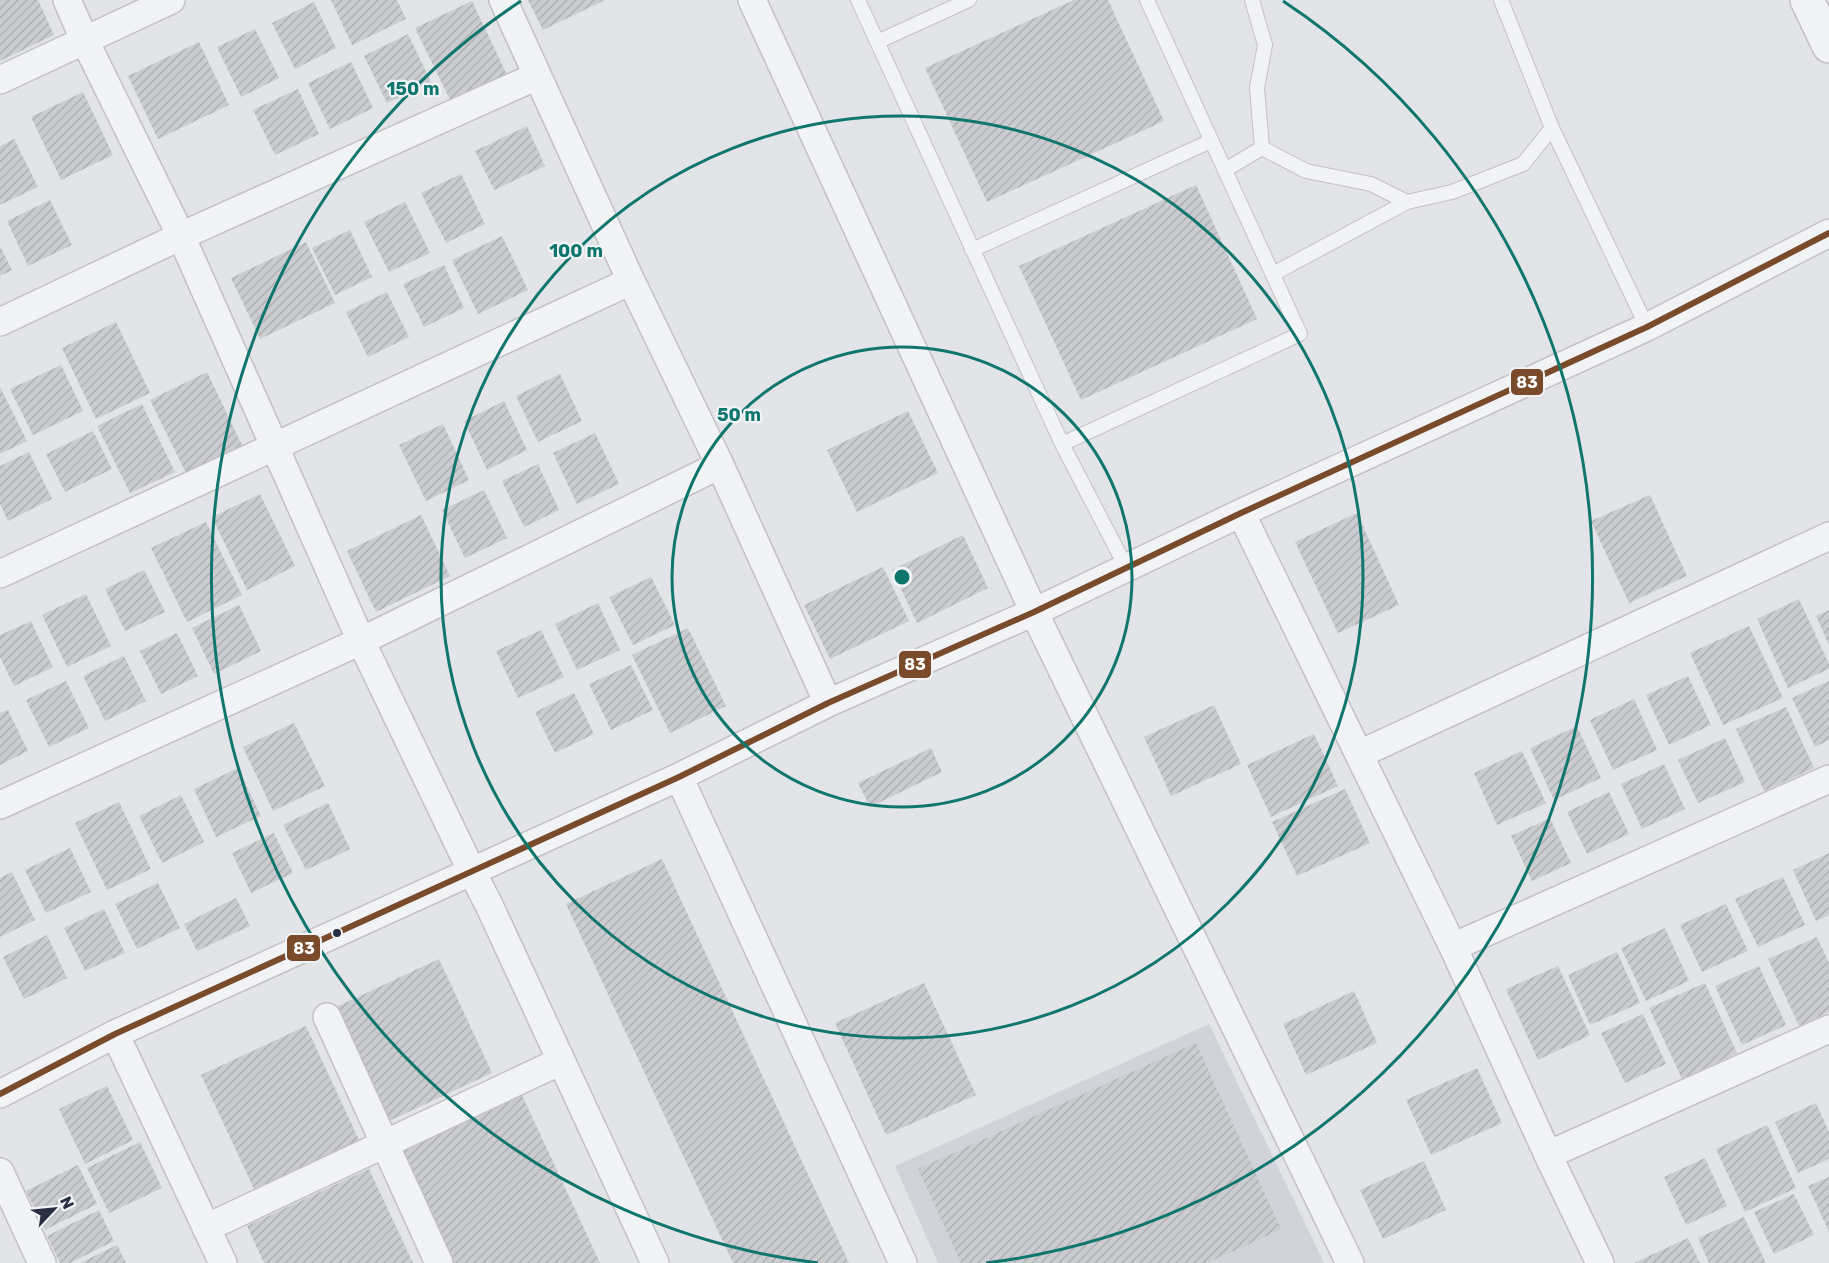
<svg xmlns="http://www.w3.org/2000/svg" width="1829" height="1263" viewBox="0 0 1829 1263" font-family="Rubik,sans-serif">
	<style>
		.built { fill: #d1d3db }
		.building { fill: url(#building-hatch) }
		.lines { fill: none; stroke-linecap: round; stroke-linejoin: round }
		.service-casing { stroke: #c1c2c6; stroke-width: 16 }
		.minor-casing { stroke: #c1c2c6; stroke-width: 30 }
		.tertiary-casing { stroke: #c1c2c6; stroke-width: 36 }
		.service { stroke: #f2f3f5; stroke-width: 14 }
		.minor { stroke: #f2f3f5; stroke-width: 27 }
		.tertiary { stroke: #f2f3f5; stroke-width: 33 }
		.bus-1-casing { stroke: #f1f3f7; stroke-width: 10 }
		.bus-1 { stroke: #7a4b2a; stroke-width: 6 }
		.ring { fill: none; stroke: #0f766e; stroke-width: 3 }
		.bus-dot { fill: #292f42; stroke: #f1f3f7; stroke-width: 2 }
		.centre { fill: #0f766e; stroke: #f1f3f7; stroke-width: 3 }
		.ring-label { font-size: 18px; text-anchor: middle; font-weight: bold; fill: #0f766e; stroke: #f1f3f7; stroke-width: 4.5; stroke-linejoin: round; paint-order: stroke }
		.line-badge { stroke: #f1f3f7; stroke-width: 2 }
		.badge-label { font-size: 16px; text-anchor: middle; font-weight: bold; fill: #fff }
	</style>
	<defs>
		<pattern id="building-hatch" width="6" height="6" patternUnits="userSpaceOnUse" patternTransform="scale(1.5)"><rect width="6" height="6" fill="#cbccd0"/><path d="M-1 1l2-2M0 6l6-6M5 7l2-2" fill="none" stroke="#aeb0b4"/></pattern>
	</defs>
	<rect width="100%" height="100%" fill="#e3e4e8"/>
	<path class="built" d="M 1209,1024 L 1324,1263 L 938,1263 L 895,1166 Z"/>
	<path class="building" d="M 0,0 L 38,0 L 54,35 L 0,61 Z
		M 331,0 L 397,0 L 406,19 L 352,45 Z
		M 528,0 L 605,0 L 543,30 Z
		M 1074,0 L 1108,0 L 1164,121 L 987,202 L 925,68 Z
		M 472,1 L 508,77 L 452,104 L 415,28 Z
		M 314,2 L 336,48 L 295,69 L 272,23 Z
		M 255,29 L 279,78 L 241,97 L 217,47 Z
		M 408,34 L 431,82 L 387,103 L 364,56 Z
		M 199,42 L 229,105 L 158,139 L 128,76 Z
		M 351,62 L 373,108 L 330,129 L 308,83 Z
		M 298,89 L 319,134 L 275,155 L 253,110 Z
		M 83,92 L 113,155 L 61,180 L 31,117 Z
		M 527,126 L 545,166 L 494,190 L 475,151 Z
		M 14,139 L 38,187 L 0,205 L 0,146 Z
		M 461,174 L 485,224 L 446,243 L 421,193 Z
		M 1196,185 L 1257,319 L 1081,400 L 1019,266 Z
		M 50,200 L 72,245 L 28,266 L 7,221 Z
		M 405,202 L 430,253 L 389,272 L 364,222 Z
		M 350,230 L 372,277 L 335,295 L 312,248 Z
		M 502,236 L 528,290 L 478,314 L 452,260 Z
		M 306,242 L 335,303 L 260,339 L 231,278 Z
		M 0,246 L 12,270 L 0,276 Z
		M 444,265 L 464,308 L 424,327 L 403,284 Z
		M 387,292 L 409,337 L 368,357 L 346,312 Z
		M 116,322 L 150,393 L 96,419 L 62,348 Z
		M 61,365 L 83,411 L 33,435 L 10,389 Z
		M 207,372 L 242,445 L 186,473 L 150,400 Z
		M 560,374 L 582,421 L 538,442 L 516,396 Z
		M 0,387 L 27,441 L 0,454 Z
		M 504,401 L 527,450 L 487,470 L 464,421 Z
		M 142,404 L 175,472 L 130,493 L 97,426 Z
		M 908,411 L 938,473 L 857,512 L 827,450 Z
		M 443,424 L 469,480 L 426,501 L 399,445 Z
		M 93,431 L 112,469 L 65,492 L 46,454 Z
		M 595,433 L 619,484 L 577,504 L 553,453 Z
		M 29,452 L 52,499 L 8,521 L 0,504 L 0,466 Z
		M 538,464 L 559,510 L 524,527 L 502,481 Z
		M 484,490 L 507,538 L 465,558 L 442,510 Z
		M 260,494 L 295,566 L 247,590 L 212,517 Z
		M 1650,495 L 1687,576 L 1629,603 L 1591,521 Z
		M 1357,513 L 1399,605 L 1338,633 L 1295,542 Z
		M 421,515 L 450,576 L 376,612 L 347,551 Z
		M 206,522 L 242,595 L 187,622 L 151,548 Z
		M 963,535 L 988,588 L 917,623 L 892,570 Z
		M 883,567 L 909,621 L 830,659 L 804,605 Z
		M 144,570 L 165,612 L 125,631 L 105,589 Z
		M 651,577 L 675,625 L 633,645 L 609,597 Z
		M 86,594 L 111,646 L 67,667 L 42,615 Z
		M 1799,599 L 1829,664 L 1829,669 L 1788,688 L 1757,619 Z
		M 598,603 L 620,650 L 577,670 L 555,624 Z
		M 239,605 L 261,651 L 214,674 L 192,628 Z
		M 1829,610 L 1829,645 L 1816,616 Z
		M 31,621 L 53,667 L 14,686 L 0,657 L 0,635 Z
		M 1749,626 L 1783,698 L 1723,725 L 1690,653 Z
		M 688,628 L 726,706 L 670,733 L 632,655 Z
		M 541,630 L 564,677 L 518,698 L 496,651 Z
		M 177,633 L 198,676 L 161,694 L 140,651 Z
		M 124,656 L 146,701 L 105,721 L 83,676 Z
		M 631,665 L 653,710 L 611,730 L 589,684 Z
		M 1688,676 L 1711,725 L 1669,745 L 1646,695 Z
		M 66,681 L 89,728 L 49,747 L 26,700 Z
		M 1829,681 L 1829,740 L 1815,747 L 1792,698 Z
		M 574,693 L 594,734 L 555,753 L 535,712 Z
		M 1634,699 L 1657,750 L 1613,770 L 1590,720 Z
		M 1214,705 L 1241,764 L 1171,796 L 1144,737 Z
		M 1786,707 L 1814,768 L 1764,791 L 1736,729 Z
		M 8,710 L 28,751 L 0,765 L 0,713 Z
		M 294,723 L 325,786 L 273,811 L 243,747 Z
		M 1577,726 L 1601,778 L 1554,800 L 1530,748 Z
		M 1314,734 L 1338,786 L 1271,817 L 1247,765 Z
		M 1725,738 L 1745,782 L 1698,803 L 1678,760 Z
		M 931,748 L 942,772 L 870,807 L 858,783 Z
		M 1522,751 L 1546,803 L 1497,825 L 1474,773 Z
		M 1664,764 L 1685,809 L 1642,829 L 1621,784 Z
		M 238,768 L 261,816 L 216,837 L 194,789 Z
		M 1345,789 L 1370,843 L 1297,876 L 1272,822 Z
		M 1609,792 L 1629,834 L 1587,854 L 1567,812 Z
		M 181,795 L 204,842 L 162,863 L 139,816 Z
		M 119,802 L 151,869 L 107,890 L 75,823 Z
		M 328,803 L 350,849 L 306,870 L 283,825 Z
		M 1550,818 L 1571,863 L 1532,881 L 1511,836 Z
		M 274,833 L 293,873 L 251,893 L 232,853 Z
		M 70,848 L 91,892 L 46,913 L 25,870 Z
		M 1829,853 L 1829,915 L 1816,921 L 1793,870 Z
		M 662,859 L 849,1263 L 733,1263 L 566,904 Z
		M 12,872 L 35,920 L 0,937 L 0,878 Z
		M 1783,877 L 1805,925 L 1758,947 L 1735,899 Z
		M 158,883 L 180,928 L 137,949 L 115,904 Z
		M 236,898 L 250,926 L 197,951 L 184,924 Z
		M 1726,904 L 1748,951 L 1702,972 L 1680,925 Z
		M 104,909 L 125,953 L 85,971 L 64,928 Z
		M 1665,928 L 1689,981 L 1646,1001 L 1621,948 Z
		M 47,935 L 67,978 L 24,999 L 3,957 Z
		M 1817,937 L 1829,963 L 1829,1012 L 1799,1026 L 1768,959 Z
		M 1617,952 L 1640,1003 L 1590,1025 L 1568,975 Z
		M 439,959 L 492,1073 L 387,1122 L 334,1008 Z
		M 1558,966 L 1590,1035 L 1538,1060 L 1506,989 Z
		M 1759,966 L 1786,1025 L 1742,1045 L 1715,986 Z
		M 924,983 L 976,1095 L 886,1135 L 835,1023 Z
		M 1705,983 L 1737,1053 L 1682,1079 L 1649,1008 Z
		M 1354,991 L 1377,1043 L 1306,1075 L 1283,1024 Z
		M 1643,1014 L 1666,1064 L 1625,1083 L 1601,1033 Z
		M 306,1026 L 359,1140 L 254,1189 L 201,1075 Z
		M 1196,1043 L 1281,1229 L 1207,1263 L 961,1263 L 918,1169 Z
		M 1477,1068 L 1502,1123 L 1431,1155 L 1406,1100 Z
		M 107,1086 L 133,1140 L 85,1164 L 59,1109 Z
		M 522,1095 L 600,1263 L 453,1263 L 401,1152 Z
		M 1816,1103 L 1829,1132 L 1829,1159 L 1798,1173 L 1775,1122 Z
		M 1767,1125 L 1796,1188 L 1745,1212 L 1716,1149 Z
		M 140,1142 L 162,1188 L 109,1213 L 87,1168 Z
		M 1705,1158 L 1727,1206 L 1686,1225 L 1664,1177 Z
		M 1424,1161 L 1446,1210 L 1383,1239 L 1360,1190 Z
		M 78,1165 L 97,1204 L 45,1230 L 26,1191 Z
		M 369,1169 L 413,1263 L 264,1263 L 247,1226 Z
		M 1829,1177 L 1829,1232 L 1808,1186 Z
		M 1794,1194 L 1814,1235 L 1774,1254 L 1754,1212 Z
		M 99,1210 L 114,1241 L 70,1263 L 60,1263 L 47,1236 Z
		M 1744,1217 L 1766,1263 L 1709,1263 L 1698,1238 Z
		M 1688,1238 L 1700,1263 L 1634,1263 Z
		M 117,1245 L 126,1263 L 80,1263 Z"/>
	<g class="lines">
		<defs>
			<path id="service" d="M 858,0 L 1062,444 L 1126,567
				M 1252,0 L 1265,45 L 1257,88 L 1262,148 L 1306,171 L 1371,184 L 1407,202 L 1452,192 L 1523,164 L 1552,128
				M 1501,0 L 1552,128 L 1647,327
				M 877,42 L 969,0
				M 1225,170 L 1262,148
				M 972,250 L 1211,141
				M 1273,274 L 1407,202
				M 1062,444 L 1300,334 L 1147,0"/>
			<path id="minor" d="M 67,0 L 85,41 L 181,236 L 361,641 L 472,872 L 489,905 L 655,1263
				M 503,0 L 631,281 L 720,465 L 828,703
				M 752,0 L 1034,612 L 1350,1263
				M 0,80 L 171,0
				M 0,322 L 181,236 L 537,76
				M 1241,513 L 1453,947 L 1548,1155 L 1600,1263
				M 0,574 L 631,281
				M 1360,754 L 1829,536
				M 679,777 L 903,1263
				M 0,805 L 361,641 L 720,465
				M 1453,947 L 1829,779
				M 327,1017 L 439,1263
				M 115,1034 L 223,1263
				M 0,1094 L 115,1034 L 679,777 L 828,703 L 1034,612 L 1241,513 L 1647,327 L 1829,233
				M 1548,1155 L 1829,1029
				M 0,1172 L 42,1263
				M 206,1228 L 561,1061"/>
			<path id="tertiary" d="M 1807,0 L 1829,46"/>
		</defs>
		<use href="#service" class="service-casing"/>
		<use href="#minor" class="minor-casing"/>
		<use href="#tertiary" class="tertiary-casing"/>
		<use href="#service" class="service"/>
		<use href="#minor" class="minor"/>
		<use href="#tertiary" class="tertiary"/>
		<defs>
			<path id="bus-1" d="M 0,1094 L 115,1034 L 679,777 L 828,703 L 1034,612 L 1241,513 L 1647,327 L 1829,233"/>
		</defs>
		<use href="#bus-1" class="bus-1-casing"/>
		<use href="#bus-1" class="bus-1"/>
	</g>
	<g class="ring">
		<circle cx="902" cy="577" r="230"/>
		<circle cx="902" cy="577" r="461"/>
		<path d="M818 1263A691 691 0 0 1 521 1M1283 1A691 691 0 0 1 986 1263"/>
	</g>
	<circle class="bus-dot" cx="337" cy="933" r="5"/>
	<circle cx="902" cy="577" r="9" class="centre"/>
	<g class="ring-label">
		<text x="413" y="95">150 m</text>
		<text x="576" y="257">100 m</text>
		<text x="739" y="421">50 m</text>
	</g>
	<g class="line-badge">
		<rect x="1510" y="368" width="34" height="28" rx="6" fill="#7a4b2a"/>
		<rect x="898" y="650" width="34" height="29" rx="6" fill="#7a4b2a"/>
		<rect x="286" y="934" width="35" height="28" rx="6" fill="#7a4b2a"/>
	</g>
	<g class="badge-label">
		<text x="1527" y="388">83</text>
		<text x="915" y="670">83</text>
		<text x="304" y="954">83</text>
	</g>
	<g transform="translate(54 1209) rotate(64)" stroke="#f1f3f7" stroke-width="4.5" paint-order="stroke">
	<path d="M0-4.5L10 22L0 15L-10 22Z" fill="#292f42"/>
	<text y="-9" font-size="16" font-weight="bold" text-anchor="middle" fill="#292f42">N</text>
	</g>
</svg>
